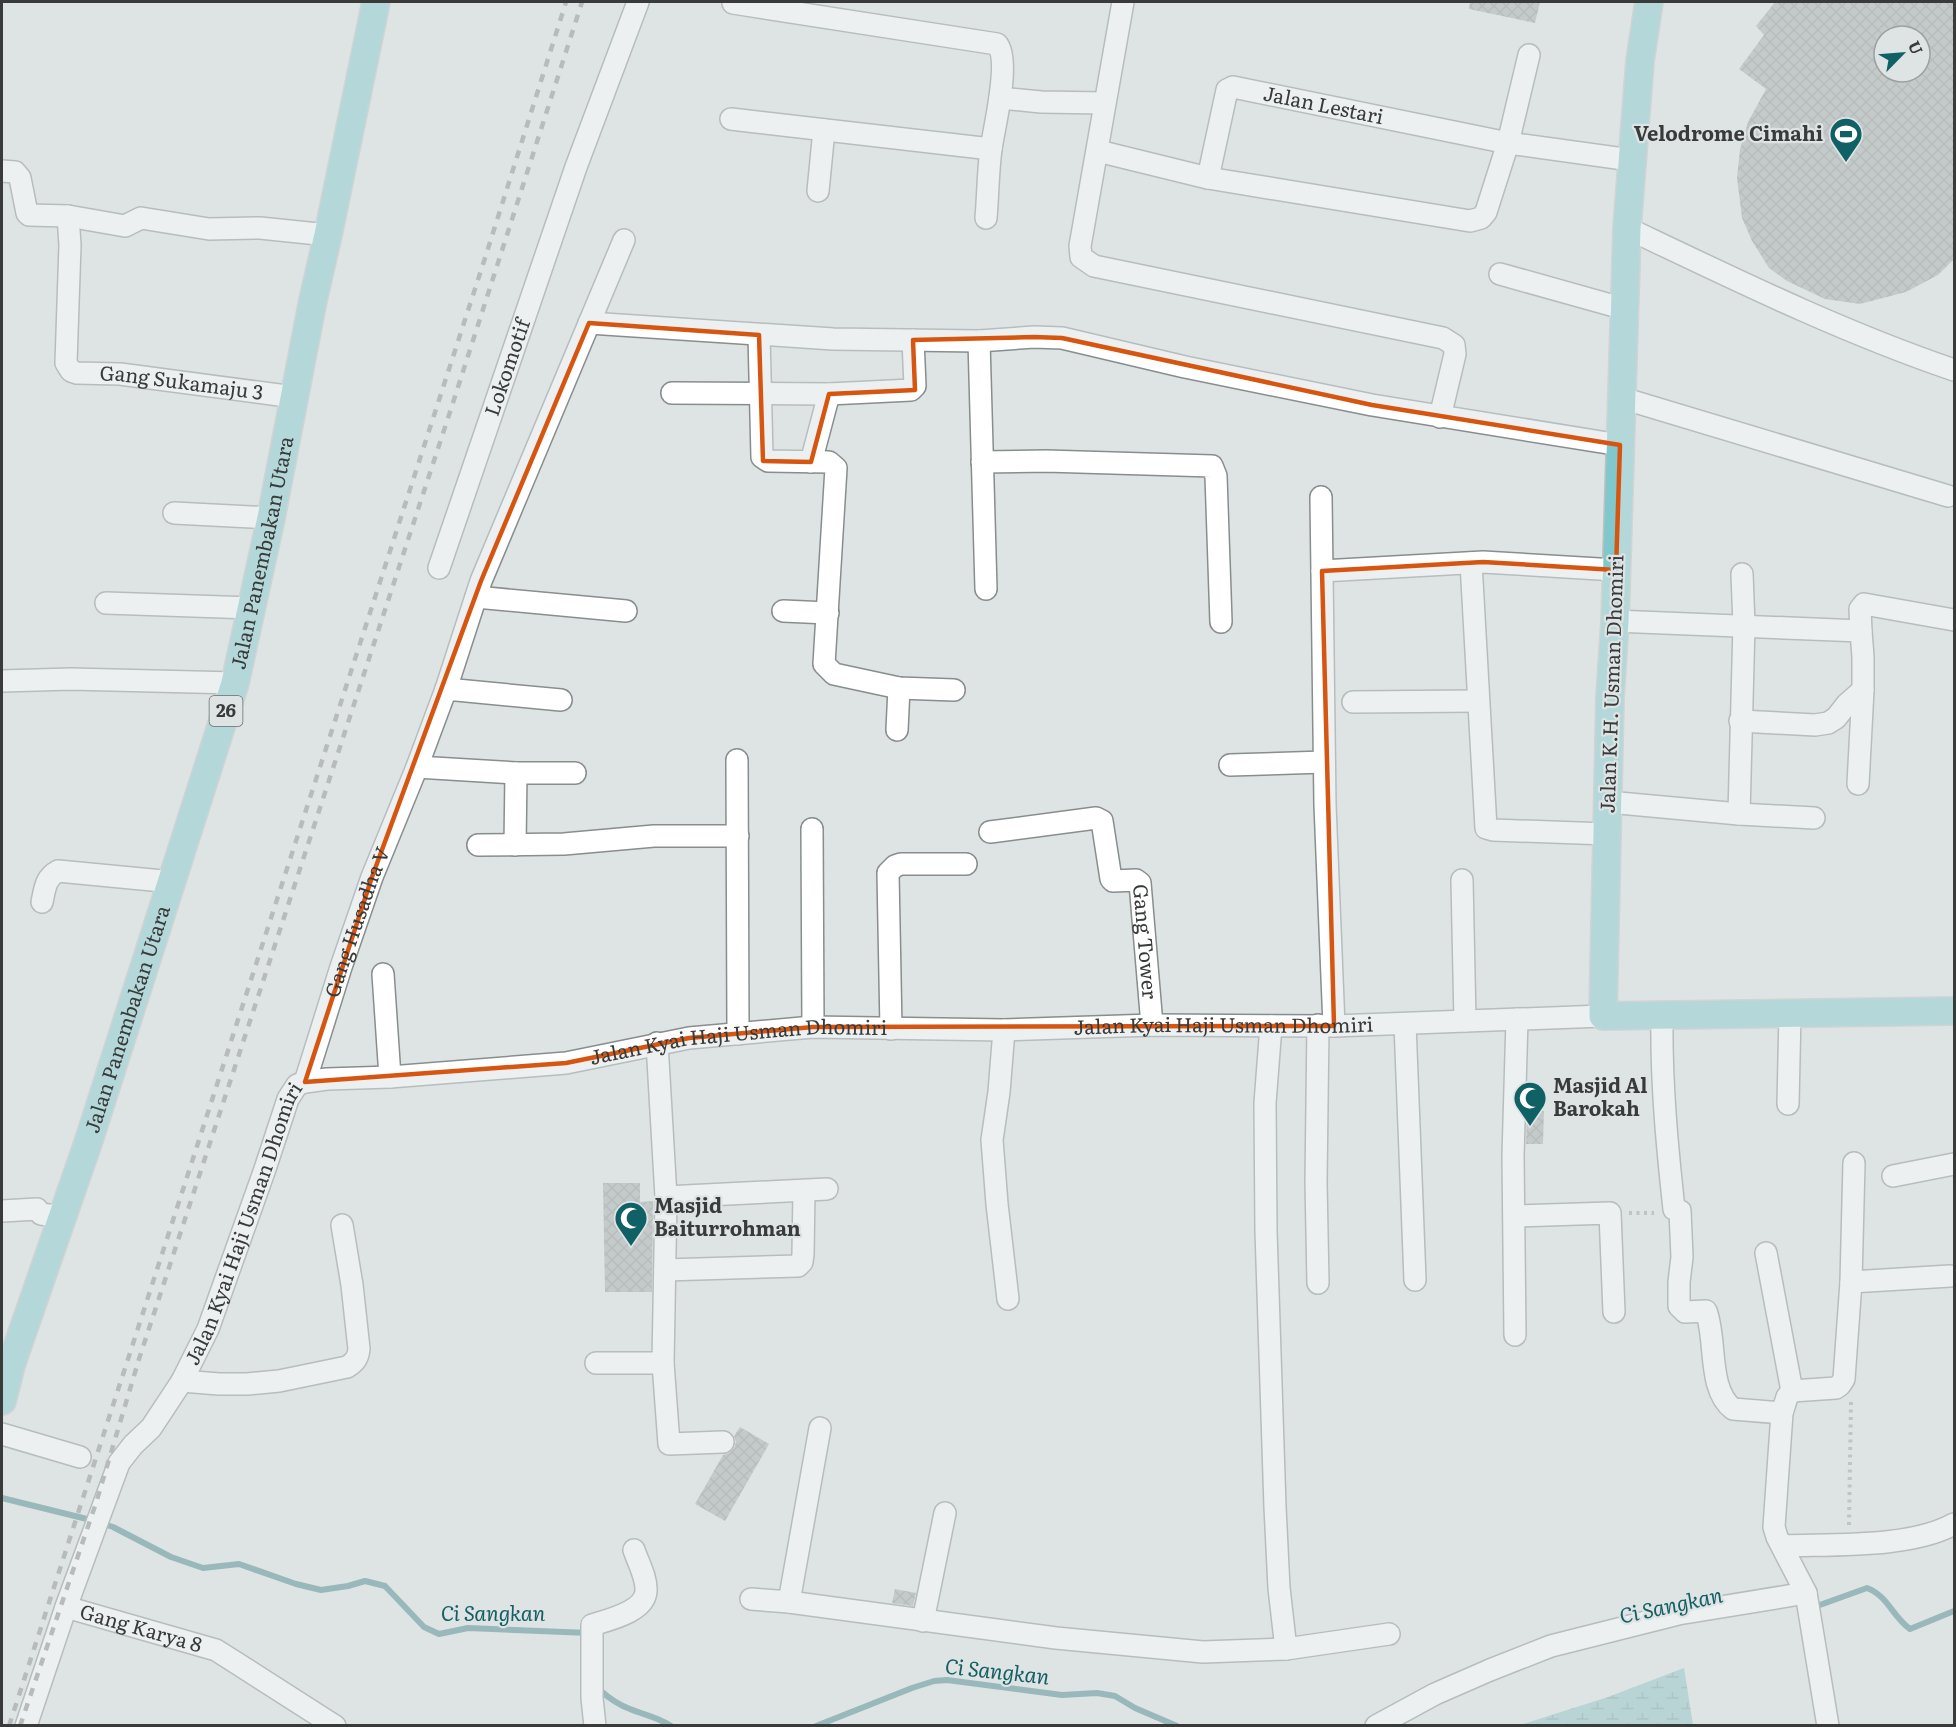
<svg xmlns="http://www.w3.org/2000/svg" width="1956" height="1727" viewBox="0 0 1956 1727" font-family="Literata,serif">
	<style>
		.wetland { fill: url(#wetland-marsh) }
		.lines { fill: none; stroke-linecap: round; stroke-linejoin: round }
		.stream { stroke: #468489; stroke-width: 6 }
		.building { fill: url(#building-cross-hatch); fill-rule: evenodd }
		.minor-casing { stroke: #888d8e; stroke-width: 24 }
		.major-casing { stroke: #c0c0c0; stroke-width: 30 }
		.path { stroke: #999d9d; stroke-width: 4; stroke-dasharray: 3 4.5; stroke-linecap: butt }
		.minor { stroke: #fff; stroke-width: 21 }
		.major { stroke: #81c8cd; stroke-width: 27 }
		.rail { stroke: #878a8a; stroke-width: 4.5; stroke-dasharray: 8 8; stroke-linecap: butt }
		.marked { fill: none; stroke: #d65611; stroke-width: 4.5; stroke-linejoin: round }
		.labels { text-anchor: middle; stroke-width: 4.5; stroke-linejoin: round; paint-order: stroke }
		.shield { fill: #dee3e3; stroke: #6a6d6d; stroke-width: 1.5 }
		.shield-label { font-size: 18px; font-weight: bold; fill: #393b3b }
		.street-label { font-size: 20px; fill: #393b3b; stroke: #dee3e3 }
		.poi-label { font-size: 20px; font-weight: bold; fill: #393b3b; stroke: #dee3e3; text-anchor: start }
		.water-label { font-size: 21px; font-style: italic; fill: #166065; stroke: #dee3e3 }
	</style>
	<defs>
		<pattern id="wetland-marsh" width="20" height="14" patternUnits="userSpaceOnUse" patternTransform="scale(1.5)"><rect width="20" height="14" fill="#8bc0c4"/><path d="M1 5h8M5 5V1M11 12h8M15 12V8" fill="none" stroke="#739da0"/></pattern>
		<pattern id="building-cross-hatch" width="8" height="8" patternUnits="userSpaceOnUse" patternTransform="scale(1.5)"><rect width="8" height="8" fill="#a5aaaa"/><path d="M0 0l8 8M0 8l8-8" fill="none" stroke="#878c8c"/></pattern>
	</defs>
	<rect width="100%" height="100%" fill="#dee3e3"/>
	<path class="wetland" d="M 1684,1668 L 1693,1725 L 1520,1725 L 1608,1697 Z"/>
	<g class="lines">
		<path class="stream" d="M 2,1498 L 95,1521 L 113,1527 L 171,1557 L 203,1568 L 239,1564 L 296,1584 L 321,1590 L 348,1586 L 365,1581 L 385,1586 L 424,1627 L 439,1634 L 468,1628 L 589,1633
			M 1812,1605 L 1817,1606 L 1867,1588 C 1888,1596 1892,1616 1910,1629 L 1954,1611
			M 601,1686 L 601,1691 C 610,1699 619,1705 630,1709 C 644,1715 658,1717 671,1726
			M 816,1726 L 912,1688 L 934,1681 L 947,1680 L 1062,1695 L 1097,1693 L 1115,1696 L 1135,1708 L 1177,1726"/>
	</g>
	<path class="building" d="M 1470,2 L 1540,2 L 1535,23 L 1469,9 Z
		M 1775,2 L 1954,2 L 1954,259 L 1938,275 L 1906,292 L 1860,304 L 1825,299 L 1787,281 L 1769,268 L 1752,241 L 1742,218 L 1737,178 L 1740,149 L 1748,122 L 1766,89 L 1739,69 L 1764,35 L 1756,26 ZM 1884,36 L 1920,36 L 1920,72 L 1884,72 Z
		M 1527,1110 L 1544,1111 L 1543,1144 L 1526,1144 Z
		M 603,1183 L 640,1183 L 640,1202 L 653,1201 L 652,1292 L 605,1292 Z
		M 740,1427 L 769,1444 L 725,1521 L 695,1504 L 723,1455 L 729,1453 L 734,1448 L 736,1442 L 734,1436 Z
		M 895,1589 L 916,1593 L 913,1606 L 892,1603 Z"/>
	<g class="lines">
		<defs>
			<g id="minor">
				<path d="M 1123,2 L 1080,246 L 1081,257 L 1094,266 L 1443,338 L 1454,345 L 1455,354 L 1440,417"/>
				<path d="M 733,3 L 997,44 C 1011,60 994,128 991,149 C 988,171 988,195 986,218"/>
				<path d="M 1000,98 L 1041,102 L 1104,103"/>
				<path d="M 731,119 L 991,149"/>
				<path d="M 1098,151 L 1208,178 L 1470,221 L 1481,218 L 1486,212 L 1508,143 L 1529,55"/>
				<path d="M 2,171 L 15,172 L 20,178 L 27,213 L 29,215 L 68,216 L 125,226 L 141,218 L 209,229 L 260,228 L 328,235"/>
				<path id="s1" d="M 1208,178 L 1227,90 L 1233,87 L 1508,143 L 1631,160"/>
				<path d="M 818,191 L 824,130"/>
				<path id="s2" d="M 68,216 L 70,245 L 66,363 L 71,371 L 77,373 L 120,374 L 294,397"/>
				<path d="M 1627,228 C 1734,279 1842,332 1954,370"/>
				<path d="M 1500,274 L 1625,309"/>
				<path d="M 589,323 L 833,339 L 979,341 L 1034,337 L 1062,338 L 1185,367 L 1372,405 L 1620,445"/>
				<path d="M 759,335 L 762,457 L 768,461 L 829,462 L 836,468 L 824,664 L 834,674 L 899,688 L 954,690"/>
				<path d="M 979,341 L 986,589"/>
				<path d="M 672,393 L 829,394 L 911,390 L 915,386 L 913,340"/>
				<path d="M 1622,398 L 1948,496"/>
				<path d="M 811,462 L 829,394"/>
				<path d="M 982,462 L 1046,461 L 1212,466 L 1216,476 L 1221,622"/>
				<path d="M 1321,497 L 1325,805 L 1334,1026"/>
				<path d="M 174,513 L 271,518"/>
				<path d="M 1471,563 L 1486,828 L 1493,830 L 1607,834"/>
				<path id="s3" d="M 439,568 L 576,167 L 638,2"/>
				<path d="M 1322,571 L 1483,562 L 1616,570"/>
				<path d="M 476,597 L 626,611"/>
				<path d="M 106,603 L 252,608"/>
				<path d="M 783,611 L 828,613"/>
				<path d="M 1615,621 L 1861,631 L 1863,657 L 1863,690 L 1858,784"/>
				<path d="M 1861,631 L 1860,609 L 1864,604 L 1954,620"/>
				<path d="M 2,681 L 71,679 L 235,683"/>
				<path d="M 446,689 L 481,581 L 624,240"/>
				<path d="M 1353,702 L 1478,701"/>
				<path d="M 1740,721 L 1815,725 L 1828,723 L 1836,718 L 1847,704 L 1863,690"/>
				<path d="M 897,730 L 899,688"/>
				<path d="M 737,760 L 738,1034"/>
				<path d="M 1230,765 L 1324,762"/>
				<path d="M 417,767 L 516,773 L 575,773"/>
				<path d="M 1608,802 L 1739,814 L 1814,818"/>
				<path d="M 1739,814 L 1744,625 L 1742,574"/>
				<path d="M 812,829 L 813,1027"/>
				<path id="s4" d="M 990,832 L 1096,818 L 1102,821 L 1111,879 L 1113,881 L 1136,880 L 1140,883 L 1152,1025"/>
				<path d="M 478,845 L 564,844 L 654,836 L 738,836"/>
				<path d="M 515,845 L 516,773"/>
				<path d="M 1462,880 L 1465,1021"/>
				<path d="M 42,902 C 45,889 45,878 58,871 L 173,882"/>
				<path d="M 383,974 L 390,1077"/>
				<path d="M 1662,1016 C 1661,1081 1667,1145 1674,1209 L 1680,1211 L 1682,1257 L 1679,1282 L 1679,1306 L 1685,1312 L 1706,1311 C 1717,1339 1707,1389 1733,1409 L 1782,1413"/>
				<path d="M 1405,1024 L 1415,1280"/>
				<path d="M 1271,1026 L 1265,1103 L 1266,1231 L 1275,1507 L 1279,1588 L 1286,1649"/>
				<path d="M 891,1029 L 888,873 L 895,866 L 901,864 L 966,864"/>
				<path d="M 1004,1030 L 999,1092 L 992,1140 L 997,1204 L 1008,1299"/>
				<path d="M 657,1043 L 666,1197 L 663,1363 L 669,1444 L 723,1442"/>
				<path id="s5" d="M 305,1082 L 341,967 L 372,877 L 417,767 L 446,689 L 561,700"/>
				<path d="M 1788,1104 L 1790,1013"/>
				<path d="M 1893,1176 L 1954,1164"/>
				<path d="M 666,1197 L 827,1189"/>
				<path d="M 2,1211 L 37,1209 L 41,1214 L 63,1217"/>
				<path d="M 1515,1216 L 1610,1213 L 1614,1312"/>
				<path d="M 1766,1253 L 1792,1391 L 1787,1397 L 1782,1413 L 1774,1527 L 1777,1537 L 1806,1593 L 1828,1726"/>
				<path d="M 665,1270 L 798,1266 L 802,1262 L 803,1254 L 804,1191"/>
				<path d="M 1851,1282 L 1950,1276"/>
				<path d="M 1318,1283 L 1316,1182 L 1318,1025"/>
				<path d="M 1515,1335 L 1513,1156 L 1517,1019"/>
				<path d="M 596,1363 L 663,1363"/>
				<path d="M 182,1381 L 219,1384 L 247,1384 L 279,1381 L 347,1367 C 355,1362 358,1358 359,1349 L 352,1285 L 342,1225"/>
				<path d="M 1792,1391 L 1836,1388 L 1840,1385 L 1844,1379 L 1851,1282 L 1854,1163"/>
				<path d="M 2,1434 L 80,1457"/>
				<path d="M 1783,1546 C 1833,1544 1911,1548 1954,1524"/>
				<path d="M 751,1599 L 789,1602 L 1056,1638 L 1203,1652 L 1286,1649 L 1389,1634"/>
				<path d="M 789,1602 L 820,1428"/>
				<path id="s6" d="M 66,1607 L 216,1650 L 335,1726"/>
				<path d="M 923,1621 L 945,1513"/>
				<path id="s7" d="M 26,1726 L 66,1607 L 119,1463 L 133,1445 L 151,1428 L 182,1381 L 208,1329 L 265,1169 L 288,1099 L 297,1085 L 305,1082 L 327,1079 L 390,1077 L 566,1063 L 689,1038 L 813,1027 L 1004,1030 L 1152,1025 L 1334,1026 L 1603,1016"/>
				<path d="M 595,1726 L 592,1698 L 592,1625 C 608,1620 645,1612 646,1591 C 647,1578 638,1562 634,1550"/>
				<path d="M 1376,1726 L 1435,1694 L 1490,1670 L 1551,1646 L 1678,1614 L 1806,1593"/>
			</g>
			<g id="major">
				<path d="M 1649,2 L 1640,61 L 1627,228 L 1615,621 L 1610,697 L 1603,1016 L 1954,1011"/>
				<path id="s8" d="M 2,1401 L 12,1362 L 88,1143 L 235,683 L 271,518 L 313,300 L 328,235 L 376,2"/>
			</g>
		</defs>
		<use href="#minor" class="minor-casing"/>
		<use href="#major" class="major-casing"/>
		<path class="path" d="M 1629,1213 L 1654,1213
			M 1849,1525 L 1851,1401"/>
		<use href="#minor" class="minor"/>
		<use href="#major" class="major"/>
		<path class="rail" d="M 9,1726 L 486,255 L 566,2
			M 20,1726 L 96,1503 L 139,1359 L 449,415 L 582,2"/>
	</g>
	<path d="M0 0H1956V1727H0ZM 589,323 L 759,335 L 763,461 L 811,462 L 829,394 L 915,390 L 913,340 L 1034,337 L 1062,338 L 1372,405 L 1620,445 L 1616,570 L 1483,562 L 1322,571 L 1334,1026 L 813,1027 L 689,1038 L 566,1063 L 305,1082 L 372,877 L 481,581 Z" fill="#dee3e3" fill-opacity=".55" fill-rule="evenodd"/>
	<path class="marked" d="M 589,323 L 759,335 L 763,461 L 811,462 L 829,394 L 915,390 L 913,340 L 1034,337 L 1062,338 L 1372,405 L 1620,445 L 1616,570 L 1483,562 L 1322,571 L 1334,1026 L 813,1027 L 689,1038 L 566,1063 L 305,1082 L 372,877 L 481,581 Z"/>
	<defs>
		<symbol id="stadium-pin" viewBox="-11 -11 22 30"><path d="M0 17L-7.5 6A9.5 9.5 0 1 1 7.5 6Z" fill="#106166" stroke="#dee3e3"/><path d="M0-5a6.5 5 0 1 0 0 10a6.5 5 0 1 0 0-10ZM-3.5-1.8h7v3.6h-7Z" fill="#fff"/></symbol>
		<symbol id="mosque-pin" viewBox="-11 -11 22 30"><path d="M0 17L-7.5 6A9.5 9.5 0 1 1 7.5 6Z" fill="#106166" stroke="#dee3e3"/><path d="M3.5-4.9A6 6 0 1 0 3.5 4.9A5 5 0 1 1 3.5-4.9Z" fill="#fff"/></symbol>
	</defs>
	<g fill-rule="evenodd">
		<use href="#stadium-pin" x="1827" y="115" width="38" height="52"/>
		<use href="#mosque-pin" x="1511" y="1079" width="38" height="52"/>
		<use href="#mosque-pin" x="612" y="1199" width="38" height="52"/>
	</g>
	<g class="labels">
		<rect class="shield" x="209.5" y="696" width="33" height="30" rx="4.5"/>
		<g class="shield-label">
			<text x="226" y="717">26</text>
		</g>
		<g class="street-label">
			<text dy="7" stroke="none"><textPath href="#s1" startOffset="189">Jalan Lestari</textPath></text>
			<text dy="7" stroke="none"><textPath href="#s3" startOffset="212">Lokomotif</textPath></text>
			<text dy="7" stroke="none"><textPath href="#s2" startOffset="268">Gang Sukamaju 3</textPath></text>
			<text dy="7" stroke="none"><textPath href="#s8" startOffset="888">Jalan Panembakan Utara</textPath></text>
			<text transform="translate(1612 684) rotate(-88)" y="7">Jalan K.H. Usman Dhomiri</text>
			<text dy="7" stroke="none"><textPath href="#s5" startOffset="168">Gang Husadha V</textPath></text>
			<text dy="7" stroke="none"><textPath href="#s4" startOffset="262">Gang Tower</textPath></text>
			<text dy="7" stroke="none"><textPath href="#s8" startOffset="402">Jalan Panembakan Utara</textPath></text>
			<text dy="7" stroke="none"><textPath href="#s7" startOffset="1632">Jalan Kyai Haji Usman Dhomiri</textPath></text>
			<text dy="7" stroke="none"><textPath href="#s7" startOffset="1146">Jalan Kyai Haji Usman Dhomiri</textPath></text>
			<text dy="7" stroke="none"><textPath href="#s7" startOffset="552">Jalan Kyai Haji Usman Dhomiri</textPath></text>
			<text dy="7" stroke="none"><textPath href="#s6" startOffset="78">Gang Karya 8</textPath></text>
		</g>
		<g class="poi-label">
			<text x="1823" y="141" text-anchor="end">Velodrome Cimahi</text>
			<text x="1553" y="1093">Masjid Al<tspan x="1553" dy="23">Barokah</tspan></text>
			<text x="654" y="1213">Masjid<tspan x="654" dy="23">Baiturrohman</tspan></text>
		</g>
		<g class="water-label">
			<text transform="translate(1671 1606) rotate(-12)" y="7">Ci Sangkan</text>
			<text x="493" y="1621">Ci Sangkan</text>
			<text transform="translate(997 1672) rotate(6)" y="7">Ci Sangkan</text>
		</g>
	</g>
	<rect width="1956" height="1727" fill="none" stroke="#393b3b" stroke-width="6"/>
	<g transform="translate(1902 54) rotate(65)"><circle r="28" fill="#dee3e3" stroke="#9ca0a0" stroke-width="1.5"/>
	<path d="M0-4.5L10 22L0 15L-10 22Z" fill="#106166"/>
	<text y="-9" font-size="16" font-weight="bold" text-anchor="middle" fill="#393b3b">U</text>
	</g>
</svg>
